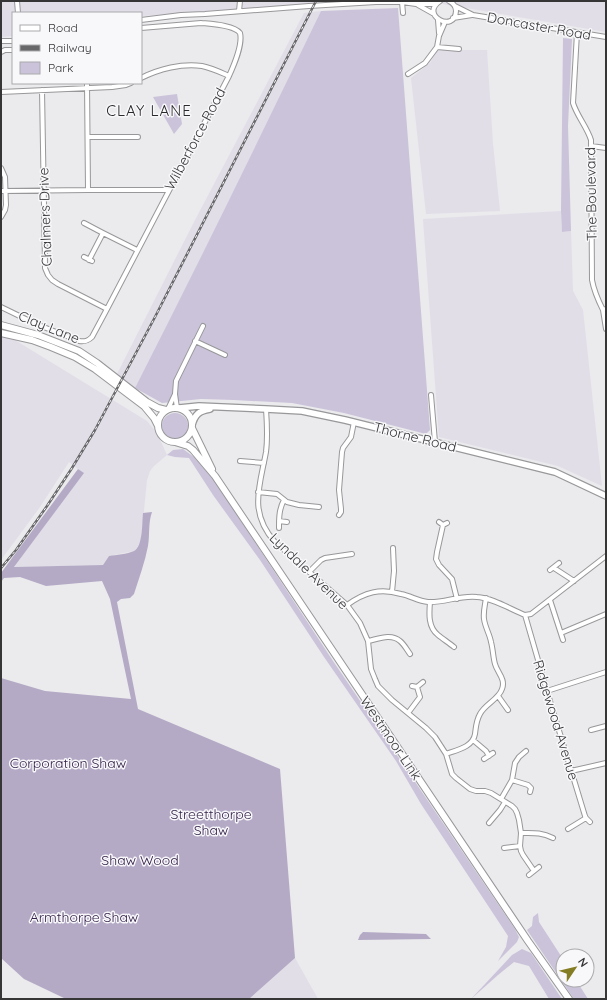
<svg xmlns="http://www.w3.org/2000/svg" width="607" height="1000" viewBox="0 0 607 1000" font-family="Quicksand,sans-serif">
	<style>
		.built { fill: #e1dee8 }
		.green { fill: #cbc3da }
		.forest { fill: #b4aac6 }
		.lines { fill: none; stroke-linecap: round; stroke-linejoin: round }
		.minor-casing { stroke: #989799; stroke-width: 6 }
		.major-casing { stroke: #989799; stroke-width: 8 }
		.highway-casing { stroke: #989799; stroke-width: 8 }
		.minor { stroke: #fff; stroke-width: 4 }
		.major { stroke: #fff; stroke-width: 5.5 }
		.highway { stroke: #fff; stroke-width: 6 }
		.rail-casing { stroke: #676769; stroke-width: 2.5 }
		.rail { stroke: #f8f7fa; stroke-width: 1; stroke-dasharray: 3; stroke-linecap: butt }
		.labels { text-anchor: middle; stroke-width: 3; stroke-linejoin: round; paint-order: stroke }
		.street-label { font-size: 14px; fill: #363637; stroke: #f8f7fa }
		.park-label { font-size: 14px; fill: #332249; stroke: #f8f7fa }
		.neighbourhood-label { font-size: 15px; letter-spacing: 1px; fill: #2a292b; stroke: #f8f7fa }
	</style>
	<rect width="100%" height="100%" fill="#ebeaed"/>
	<path class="built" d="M 1,1 L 345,1 L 141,16 L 141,13 L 13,13 L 13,36 L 1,37 Z
		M 422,1 L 606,1 L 606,32 L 425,1 Z
		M 321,11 L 277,103 L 169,323 L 135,388 L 116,376 L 194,222 L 304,13 Z
		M 437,50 L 487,50 L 493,144 L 500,211 L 426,214 L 411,78 L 430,63 Z
		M 561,211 L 562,232 L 571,231 L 573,291 L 583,310 L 602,486 L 558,466 L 439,437 L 423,219 Z
		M 1,333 L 5,334 L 147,421 L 157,433 L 167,455 L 154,466 L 150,471 L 147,480 L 141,540 L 138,548 L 134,551 L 109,556 L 103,565 L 14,567 L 83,473 L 69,462 L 40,507 L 1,560 Z
		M 295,958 L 318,999 L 249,999 Z"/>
	<path class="green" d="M 398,8 L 430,430 L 426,434 L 344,413 L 292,403 L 234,400 L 201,399 L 162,403 L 135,388 C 199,263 260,137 321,11 Z
		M 563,38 L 572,39 L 568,126 L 571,231 L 562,232 L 561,211 Z
		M 177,94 L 182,124 L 174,134 L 153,97 Z
		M162 426a13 13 0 1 1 26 0a13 13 0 1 1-26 0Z
		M 183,449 L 194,457 L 214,480 L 333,661 L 515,929 L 519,937 L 517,942 L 498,961 L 506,947 L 508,936 L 421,804 L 396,761 L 324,657 L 260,560 L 213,495 L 189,458 L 175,457 L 167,455 L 173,450 Z
		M 538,913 L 539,922 L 563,959 L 563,980 L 576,980 L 588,999 L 574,999 L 527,930 L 532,926 L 533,917 Z
		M 522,949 L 531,953 L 562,999 L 549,999 L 529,966 L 514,962 L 498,975 L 471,999 L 512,955 Z"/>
	<path class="forest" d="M 78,469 L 84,473 L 14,567 L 103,565 L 109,556 C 116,555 127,554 134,551 C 143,547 142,522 143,513 L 152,512 C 148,523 150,534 148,546 C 145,562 139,578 134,594 L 130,598 L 121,599 L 117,602 L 138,709 L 280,769 L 295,958 L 249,999 L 66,999 L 24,979 L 1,958 L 1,678 L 45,691 L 131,699 L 110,599 L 102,581 L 46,586 L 20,577 L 4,578 L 1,582 L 1,573 Z
		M 363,932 L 426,934 L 431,939 L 358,940 L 360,935 Z"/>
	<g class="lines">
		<defs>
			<path id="minor" d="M 17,1 L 18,13
				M 440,1 C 419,15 455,34 456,11 C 456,6 453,3 449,1
				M 402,2 L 403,13
				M 418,5 L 434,14
				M 455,6 L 473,15 L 606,37
				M 239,11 L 240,1
				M 453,18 L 472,15
				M 141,20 L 181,15 L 205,14 L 309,6 L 376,2 L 402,2 L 416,4 L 436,4
				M 438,20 L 439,33
				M 577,33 L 573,103 C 577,116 587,127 591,140 L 592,280 C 594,291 598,300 603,310 L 606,309
				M 1,41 L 13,41
				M 437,47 L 459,49
				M 1,52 L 5,50 L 13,50
				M 408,74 L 425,63 L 437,47 L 439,36 L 445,22
				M 141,78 C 159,69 182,63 202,66 C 212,68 220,72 229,76
				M 87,83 L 88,190
				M 42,90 L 45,264 L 45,268 L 48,275 L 52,280 L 58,284 L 107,309
				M 1,92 L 112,87 L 126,85 L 131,83
				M 88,137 L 138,137
				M 591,146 L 606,148
				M 1,168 L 5,177 L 6,205 L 5,210 L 1,217
				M 1,191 L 88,190 L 169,190
				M 84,223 L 103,233 L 137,250
				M 84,257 L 92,261
				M 89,260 L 103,233
				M 1,307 L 36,324 L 79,341 C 85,342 88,341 92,337 L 107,309 L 229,76 C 234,65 243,45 240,33 C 234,25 211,24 201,23 L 141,28
				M 603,310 L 606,329
				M 195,341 L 225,355
				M 431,395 L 435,442
				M 177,408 L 175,394 L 176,381 L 203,326
				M 168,409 L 175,394
				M 266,409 C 267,423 268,437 266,452 C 260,486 248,512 275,542 L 347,605 L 360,623 L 368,641 L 371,669 L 375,679 L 378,686 L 392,700 L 426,728 L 435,737 L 446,754 L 452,774 L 456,778 L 470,789 L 476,791 L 485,791 L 491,793 L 512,806 L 515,809 L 517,813 L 519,820 L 521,833 L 520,846 L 521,851 L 523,855 L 534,871
				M 240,461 L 264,463
				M 258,492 L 277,494 L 287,502 L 299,505 L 319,507
				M 339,515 L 341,512 L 341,509 L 339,490 L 342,452 L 343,448 L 351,437 L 354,422
				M 279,521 L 287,522
				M 439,522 L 443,525 L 447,523
				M 443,525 L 437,552 L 436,559 L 439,565 L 452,579 L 457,599
				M 279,528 C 279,518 279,509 284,500
				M 554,568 L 574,581
				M 550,570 L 559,563
				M 309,572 L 321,560 L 325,558 L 352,554
				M 392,592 L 394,571 L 393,548
				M 550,600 L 563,640
				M 430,602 C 429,614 428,627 438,635 C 443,639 449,643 454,647
				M 347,605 C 365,592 380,588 401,594 C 411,596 418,601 428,602 C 444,603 460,595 477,597 C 493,598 510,609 525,615
				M 525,615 L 547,691 L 585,816 L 586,818 L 590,822
				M 525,615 L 531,614 L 606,556
				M 561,633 L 606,614
				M 368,641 C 378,639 391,633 400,641 C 404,644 407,650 410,654
				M 412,686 L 417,687 L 423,682
				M 547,691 L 606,672
				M 498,696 L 508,710
				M 408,713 L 420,697 L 417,687
				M 591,730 L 606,726
				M 473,740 L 486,751 L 489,756
				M 446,754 C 457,750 473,747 475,734 C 476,727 476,721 480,714 C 485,704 499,699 502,689 C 506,679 497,672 495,664 C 493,657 493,649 491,642 C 490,635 485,627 484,619 C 483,612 485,605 486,598
				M 484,759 L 493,753
				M 571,771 L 606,763
				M 512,780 L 528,785 L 531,788 L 530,792
				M 501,799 L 512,780 L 515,763 L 519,757 L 526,751
				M 489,823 L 500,810 L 505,802
				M 568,829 L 586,818
				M 521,833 C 533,833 541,832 553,838
				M 504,848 L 520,846
				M 529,875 L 539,867"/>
			<path id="major" d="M 179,408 L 199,406 L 266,409 L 302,411 L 345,420 L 555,472 L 606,496
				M 192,425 C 195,414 199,411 210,409"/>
			<path id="highway" d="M 1,325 L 38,335 L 79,351 L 97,363 L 147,402 L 158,408 L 166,410
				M 1,333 L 32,340 L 51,347 L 75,357 L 95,369 L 144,406 L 154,418 L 158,426
				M158 425a17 17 0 1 1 34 0a17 17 0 1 1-34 0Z
				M 192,428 L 212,469
				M 175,442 L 188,446 L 193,450 L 215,476 L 528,941 L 569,999"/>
		</defs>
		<use href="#minor" class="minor-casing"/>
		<use href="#major" class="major-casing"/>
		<use href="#highway" class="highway-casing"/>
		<use href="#minor" class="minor"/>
		<use href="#major" class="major"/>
		<use href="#highway" class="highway"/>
		<defs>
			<path id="rail" d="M 1,568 L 16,550 L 47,506 L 72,468 L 95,430 L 155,317 L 316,1"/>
		</defs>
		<use href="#rail" class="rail-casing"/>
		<use href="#rail" class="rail"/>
	</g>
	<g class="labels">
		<g class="street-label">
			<text transform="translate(539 26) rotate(10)" y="5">Doncaster Road</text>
			<text transform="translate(195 139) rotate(-62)" y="5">Wilberforce Road</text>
			<text transform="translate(591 194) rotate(-91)" y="5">The Boulevard</text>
			<text transform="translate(45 217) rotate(-92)" y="5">Chalmers Drive</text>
			<text transform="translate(49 327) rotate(22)" y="5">Clay Lane</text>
			<text transform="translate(415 437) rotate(14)" y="5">Thorne Road</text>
			<text transform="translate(309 571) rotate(44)" y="5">Lyndale Avenue</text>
			<text transform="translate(556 720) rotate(73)" y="5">Ridgewood Avenue</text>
			<text transform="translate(391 738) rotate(56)" y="5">Westmoor Link</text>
		</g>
		<g class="park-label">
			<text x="68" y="768">Corporation Shaw</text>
			<text x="211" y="819">Streetthorpe<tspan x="211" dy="16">Shaw</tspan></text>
			<text x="140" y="865">Shaw Wood</text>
			<text x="84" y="922">Armthorpe Shaw</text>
		</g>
		<g class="neighbourhood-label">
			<text x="149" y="116">CLAY LANE</text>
		</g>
	</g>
	<rect width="607" height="1000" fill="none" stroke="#363637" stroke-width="4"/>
	<rect x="12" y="12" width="130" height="72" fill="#f8f7fa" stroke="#aaaaac"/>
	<rect x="20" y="25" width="20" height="6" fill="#ffffff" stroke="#aaaaac"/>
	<text x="48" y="32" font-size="12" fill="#363637">Road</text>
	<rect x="20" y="45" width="20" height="6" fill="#676769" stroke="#aaaaac"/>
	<text x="48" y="52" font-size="12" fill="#363637">Railway</text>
	<rect x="20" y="62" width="20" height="12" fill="#cbc3da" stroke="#aaaaac"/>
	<text x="48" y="72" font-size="12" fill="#363637">Park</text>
	<g transform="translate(575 968) rotate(55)"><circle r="19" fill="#f8f7fa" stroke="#aaaaac"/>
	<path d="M0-3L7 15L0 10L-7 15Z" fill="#847d24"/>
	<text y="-6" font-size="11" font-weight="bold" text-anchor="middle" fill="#363637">N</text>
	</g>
</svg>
